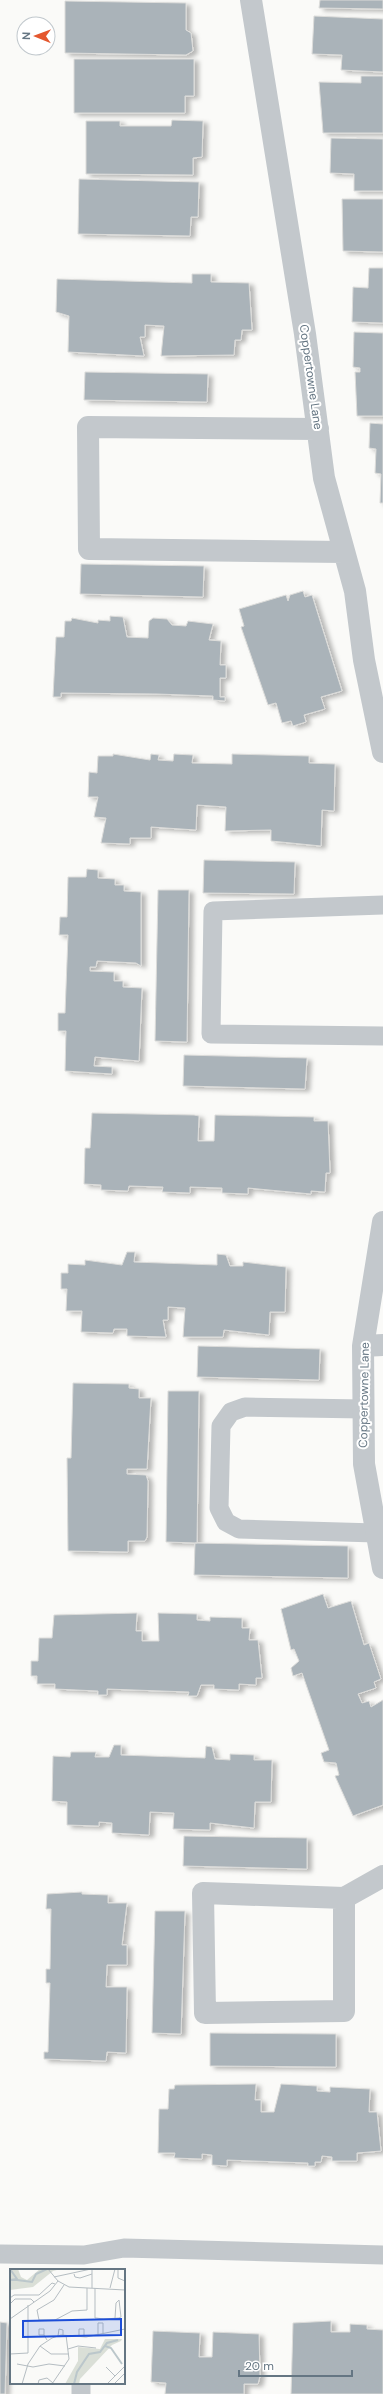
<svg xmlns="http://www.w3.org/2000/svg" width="383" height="2394" viewBox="0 0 383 2394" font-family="'DM Sans',sans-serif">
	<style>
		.building { fill: #aab3b9; stroke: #dcdcda; filter: url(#shadow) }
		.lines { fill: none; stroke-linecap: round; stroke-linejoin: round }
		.service { stroke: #c3c8cc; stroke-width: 19 }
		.minor { stroke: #c3c8cc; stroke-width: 22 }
		.labels { text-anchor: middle; stroke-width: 4; stroke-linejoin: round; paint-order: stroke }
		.street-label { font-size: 12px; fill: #657683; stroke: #fff }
		.inset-river { fill: none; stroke: #bbc7cb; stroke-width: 2 }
		.inset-road { fill: none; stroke: #b5bdc2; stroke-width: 1 }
		.view { fill: #1d4ed8; fill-opacity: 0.15; stroke: #1d4ed8; stroke-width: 2 }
		.inset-edge { fill: none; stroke: #657683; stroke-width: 2 }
	</style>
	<defs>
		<filter id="shadow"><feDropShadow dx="4.5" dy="2.5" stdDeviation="2" flood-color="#0004"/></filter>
	</defs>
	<rect width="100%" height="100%" fill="#fafaf8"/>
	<path class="building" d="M 320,0 L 383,0 L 383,9 L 319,8 Z
		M 65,1 L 186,3 L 186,30 L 191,33 L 193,51 L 186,55 L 65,53 Z
		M 314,16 L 383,19 L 383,72 L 341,70 L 342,55 L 312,54 Z
		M 74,59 L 194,59 L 194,96 L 185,96 L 185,113 L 74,113 Z
		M 361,76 L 383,76 L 383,133 L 323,133 L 319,82 L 361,83 Z
		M 172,120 L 203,121 L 202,157 L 193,158 L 193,175 L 86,174 L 86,121 L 120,121 L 120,126 L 171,126 Z
		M 331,138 L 383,139 L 383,191 L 354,191 L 354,174 L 330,173 Z
		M 79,179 L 199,182 L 198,217 L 191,217 L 190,236 L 78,234 Z
		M 342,199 L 383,199 L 383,252 L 343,251 Z
		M 369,268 L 383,268 L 383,323 L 352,322 L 353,287 L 368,288 Z
		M 192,274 L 211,274 L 211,282 L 249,283 L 252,330 L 242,330 L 241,340 L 235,340 L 234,355 L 161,356 L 164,326 L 145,325 L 145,337 L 140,337 L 144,356 L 68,352 L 69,316 L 56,312 L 57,279 L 192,283 Z
		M 354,332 L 383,333 L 383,416 L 357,416 L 355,372 L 360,372 L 360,368 L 353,367 Z
		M 85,372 L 208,374 L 207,402 L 84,400 Z
		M 370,423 L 383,424 L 383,503 L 380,503 L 381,474 L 375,473 L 376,449 L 369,448 Z
		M 81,564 L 204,566 L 203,597 L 80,594 Z
		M 303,591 L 305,597 L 312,595 L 342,691 L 321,697 L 325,709 L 304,715 L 306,722 L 293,726 L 291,721 L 282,723 L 276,703 L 268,705 L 241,627 L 244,626 L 239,609 L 286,595 L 288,601 L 290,595 Z
		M 110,616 L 123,617 L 127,637 L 148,638 L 149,621 L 153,618 L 167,619 L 172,625 L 186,626 L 188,621 L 213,624 L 209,640 L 221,641 L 220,665 L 226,665 L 226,678 L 220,678 L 220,697 L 225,697 L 225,701 L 213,700 L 213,696 L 157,694 L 61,693 L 61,697 L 53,697 L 56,637 L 64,637 L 65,621 L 71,621 L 72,618 L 98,623 L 98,620 L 110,621 Z
		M 113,754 L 150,760 L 151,754 L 159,755 L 158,760 L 173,761 L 174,754 L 193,755 L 192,763 L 232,764 L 232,754 L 309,756 L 309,763 L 335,764 L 334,811 L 322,810 L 321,846 L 271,841 L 271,830 L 225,831 L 226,807 L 197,805 L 196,830 L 151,827 L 151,838 L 130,838 L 130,844 L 101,843 L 106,818 L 94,817 L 98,797 L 88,797 L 89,772 L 97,773 L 98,756 L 113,756 Z
		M 204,860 L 295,862 L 294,894 L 203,893 Z
		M 87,869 L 98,870 L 98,878 L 115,879 L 115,885 L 124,885 L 124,891 L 141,892 L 141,966 L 136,963 L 97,961 L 96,967 L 90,967 L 90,971 L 114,972 L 114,981 L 123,981 L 123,987 L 142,988 L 139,1061 L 95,1057 L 94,1066 L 112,1067 L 112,1074 L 65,1071 L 66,1031 L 58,1031 L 58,1013 L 65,1013 L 68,935 L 59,935 L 60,917 L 67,917 L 68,877 L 86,877 Z
		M 158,890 L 189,890 L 187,1042 L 155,1041 Z
		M 184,1055 L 307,1058 L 305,1089 L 183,1086 Z
		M 92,1113 L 194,1115 L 199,1116 L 198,1141 L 214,1141 L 215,1115 L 314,1117 L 314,1121 L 328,1121 L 330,1173 L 326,1173 L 325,1192 L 311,1191 L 311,1194 L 248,1188 L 248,1194 L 222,1193 L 222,1188 L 190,1187 L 190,1193 L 162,1192 L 163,1187 L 129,1186 L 128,1191 L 101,1190 L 101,1185 L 84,1184 L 85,1148 L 90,1148 Z
		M 127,1252 L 135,1252 L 134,1262 L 217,1265 L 217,1254 L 226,1255 L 230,1266 L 243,1266 L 243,1262 L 286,1267 L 285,1312 L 270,1312 L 269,1335 L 224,1330 L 223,1337 L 183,1337 L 185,1308 L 168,1307 L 168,1320 L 163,1320 L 166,1337 L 127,1336 L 127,1329 L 114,1329 L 113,1333 L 81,1332 L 82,1311 L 66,1311 L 67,1289 L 61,1289 L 61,1273 L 68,1273 L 68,1264 L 85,1265 L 85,1260 L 122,1265 Z
		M 198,1346 L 320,1349 L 319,1380 L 197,1377 Z
		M 73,1383 L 129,1384 L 129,1388 L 139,1389 L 139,1398 L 151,1398 L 147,1469 L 127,1469 L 127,1474 L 146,1475 L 148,1481 L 147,1537 L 145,1541 L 128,1541 L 128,1552 L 68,1551 L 67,1458 L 71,1458 Z
		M 168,1391 L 199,1391 L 197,1543 L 166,1542 Z
		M 195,1543 L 348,1546 L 348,1578 L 194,1575 Z
		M 323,1594 L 328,1608 L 351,1601 L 364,1645 L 369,1643 L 381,1679 L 374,1682 L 376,1688 L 358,1694 L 362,1703 L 369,1701 L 371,1707 L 383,1700 L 383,1805 L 353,1816 L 335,1776 L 339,1775 L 336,1763 L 324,1762 L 321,1753 L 329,1750 L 302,1673 L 293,1676 L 291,1668 L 299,1661 L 294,1649 L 291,1650 L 281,1609 Z
		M 137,1613 L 136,1631 L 142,1631 L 142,1641 L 159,1641 L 158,1613 L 197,1614 L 197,1620 L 210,1621 L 210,1617 L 242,1618 L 242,1628 L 250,1628 L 249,1640 L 258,1640 L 262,1678 L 256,1678 L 256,1685 L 239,1684 L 239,1690 L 214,1689 L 214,1685 L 201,1685 L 197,1696 L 188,1696 L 189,1692 L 107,1689 L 107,1695 L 98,1695 L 98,1691 L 55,1689 L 55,1684 L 37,1684 L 37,1676 L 31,1676 L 31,1661 L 38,1661 L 39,1638 L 52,1638 L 54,1615 Z
		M 114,1745 L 121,1745 L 121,1755 L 205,1758 L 206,1746 L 212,1747 L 215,1759 L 230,1760 L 230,1754 L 254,1755 L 254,1760 L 272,1760 L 271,1802 L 255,1802 L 254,1828 L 210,1823 L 210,1830 L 173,1829 L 174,1813 L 150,1812 L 149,1835 L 112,1833 L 112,1823 L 99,1822 L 99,1826 L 67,1825 L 67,1802 L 52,1801 L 53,1756 L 70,1757 L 71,1752 L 96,1752 L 95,1757 L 109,1757 Z
		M 184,1836 L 307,1838 L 307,1869 L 183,1866 Z
		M 82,1892 L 82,1894 L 108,1895 L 108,1903 L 127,1903 L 122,1945 L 127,1945 L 127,1965 L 107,1965 L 106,1987 L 127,1987 L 126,2053 L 107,2052 L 106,2061 L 44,2059 L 44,2052 L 48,2052 L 50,1983 L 46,1983 L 46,1969 L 50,1969 L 51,1909 L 46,1909 L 47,1894 Z
		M 155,1911 L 185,1911 L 181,2034 L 152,2033 Z
		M 210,2033 L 336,2034 L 336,2067 L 210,2066 Z
		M 256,2084 L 255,2100 L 261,2100 L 261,2112 L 274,2112 L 281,2084 L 317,2086 L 317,2091 L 330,2092 L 330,2087 L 370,2089 L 369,2112 L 377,2112 L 381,2151 L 357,2153 L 357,2161 L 332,2161 L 332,2157 L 322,2156 L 321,2162 L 315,2162 L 315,2166 L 308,2166 L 308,2163 L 227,2160 L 227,2166 L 212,2165 L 212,2155 L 202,2154 L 202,2159 L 174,2158 L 175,2153 L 158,2153 L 159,2109 L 168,2109 L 169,2089 L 174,2089 L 175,2085 Z
		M 331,2321 L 331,2332 L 350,2332 L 350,2324 L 367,2325 L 367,2329 L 383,2330 L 383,2394 L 291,2394 L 293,2323 Z
		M 0,2322 L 7,2323 L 5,2394 L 0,2394 Z
		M 153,2331 L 200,2333 L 199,2357 L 212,2357 L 213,2332 L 259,2334 L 260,2376 L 258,2384 L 244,2384 L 244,2394 L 165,2394 L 166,2383 L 151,2382 Z"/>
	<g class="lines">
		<path class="service" d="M 383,905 L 213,911 L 211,1034 L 383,1036
			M 364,1409 L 245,1407 L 231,1412 L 221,1426 L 219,1508 L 226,1522 L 239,1529 L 376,1533
			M 0,2254 L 84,2255 L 124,2248 L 383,2255
			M 81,2394 L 81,2383"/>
		<path class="minor" d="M 251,0 L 305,334 L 324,478 L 355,591 L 364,660 L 383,752
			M 318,429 L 88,427 L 89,549 L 344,552
			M 383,1222 L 363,1346 L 364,1464 L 383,1568
			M 363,1346 L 383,1345
			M 344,1898 L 344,2011 L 205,2013 L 203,1893 L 344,1898 L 383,1876"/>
	</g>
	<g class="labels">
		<g class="street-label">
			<text transform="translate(311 377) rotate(82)" y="4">Coppertowne Lane</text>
			<text transform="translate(364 1395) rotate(-89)" y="4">Coppertowne Lane</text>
		</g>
	</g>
	<g transform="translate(10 2269)">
		<rect width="115" height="115" fill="#fafaf8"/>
		<path d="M 0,0 L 8,0 L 11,8 L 17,11 L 30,0 L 51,0 L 43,2 L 23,18 L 0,21 ZM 95,70 L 112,70 L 111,72 L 102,76 L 70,110 L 69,115 L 55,115 L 68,92 L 68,78 L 90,80 Z" fill="#dadfd7"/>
		<path class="inset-river" d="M 0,0 L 7,10 L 0,11M 7,11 L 22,13 L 26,5 L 37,0M 95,77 L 101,79 L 112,95M 64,115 L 67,103 L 79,85 L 90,83 L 97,74 L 108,71"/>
		<path class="inset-road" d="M 38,0 L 48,12 L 59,18 L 115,21M 82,0 L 82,19M 108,0 L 108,9 L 115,12M 64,5 L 65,8 L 70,9 L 82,5M 44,8 L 81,0M 54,16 L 44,31 L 27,41 L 29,51 L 45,51 L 62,42 L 77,41 L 77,19M 85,19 L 85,49 L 86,49 L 94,50 L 109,49 L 111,48 L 109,31 L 106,34 L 105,49M 100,19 L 105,0M 0,29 L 4,26 L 29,26 L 42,14 L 45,15M 0,35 L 5,30 L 21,30 L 24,33M 0,50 L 40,22 L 48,12M 88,65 L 88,54 L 93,54 L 93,64M 34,66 L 34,60 L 29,60 L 29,66 L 34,66 L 37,71M 48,67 L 49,60 L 53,61 L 53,66M 69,68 L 69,60 L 74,60 L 74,68M 30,77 L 41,85 L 59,85M 58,80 L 68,77 L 86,79M 0,85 L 18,84 L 18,36M 7,95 L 23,98 L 39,95 L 55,97M 96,98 L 105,107M 12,115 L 18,95 L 30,77 L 42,69 L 51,66 L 76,68 L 115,60M 28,115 L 29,111 L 37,109 L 43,114M 42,115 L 59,90 L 56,66M 97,115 L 115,97M 104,115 L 115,104"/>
		<path class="view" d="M 111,50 L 111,66 L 13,68 L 13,52 Z"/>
		<rect width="115" height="115" class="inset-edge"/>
	</g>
	<g transform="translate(36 36) rotate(271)"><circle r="19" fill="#ffffff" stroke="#c1c8cd"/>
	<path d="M0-3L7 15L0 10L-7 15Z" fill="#e4572e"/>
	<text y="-6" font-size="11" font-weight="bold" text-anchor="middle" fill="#657683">N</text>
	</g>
	<path d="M239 2370v6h113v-6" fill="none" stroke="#657683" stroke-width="2"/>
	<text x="245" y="2370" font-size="12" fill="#657683" stroke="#ffffff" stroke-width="3" paint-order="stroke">20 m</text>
</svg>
